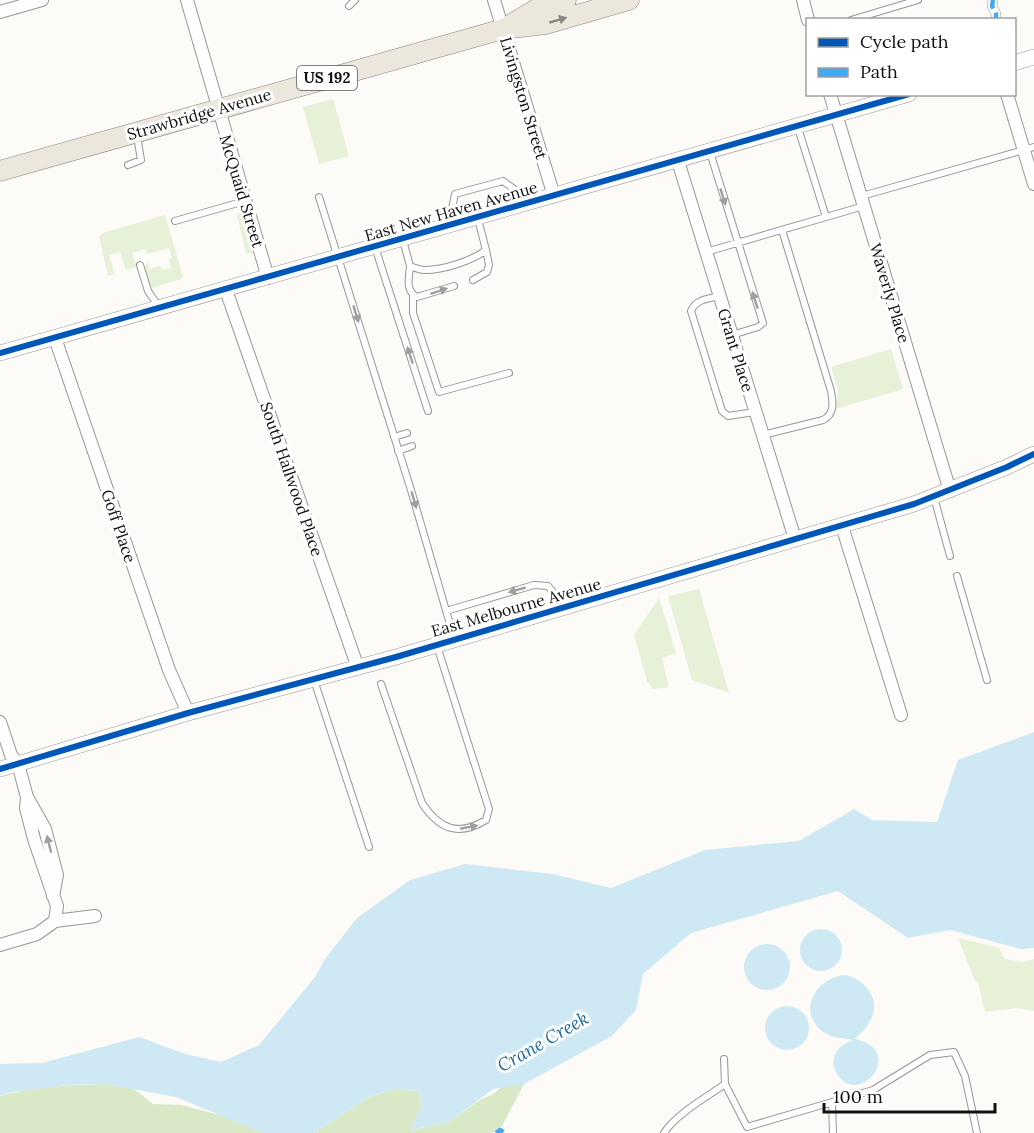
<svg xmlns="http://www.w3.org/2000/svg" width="1034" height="1133" viewBox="0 0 1034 1133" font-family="Lora,serif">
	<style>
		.green { fill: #e7f1d8 }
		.forest { fill: #d9e8c7 }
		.water { fill: #cfe9f4 }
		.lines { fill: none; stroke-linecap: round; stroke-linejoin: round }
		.service-casing { stroke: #979695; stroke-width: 8 }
		.pedestrian-casing { stroke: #979695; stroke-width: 10 }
		.minor-casing { stroke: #979695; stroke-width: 14 }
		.tertiary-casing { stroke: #979695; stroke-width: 16 }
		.primary-casing { stroke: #848482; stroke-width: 21 }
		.service { stroke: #fffefe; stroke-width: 6 }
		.pedestrian { stroke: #fffefe; stroke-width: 9 }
		.minor { stroke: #fffefe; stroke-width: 12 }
		.tertiary { stroke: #fffefe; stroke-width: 15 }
		.primary { stroke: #ece7dc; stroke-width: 20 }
		.quiet { stroke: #3fa9f5; stroke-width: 4.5; stroke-dasharray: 9 4.5; stroke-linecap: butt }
		.cycleway-casing { stroke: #fff; stroke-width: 10 }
		.cycleway { stroke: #0057b8; stroke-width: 6 }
		.oneway { fill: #898781 }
		.oneway2 { fill: #a09f9f }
		.labels { text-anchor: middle; stroke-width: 6; stroke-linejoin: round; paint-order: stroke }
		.shield { fill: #fff; stroke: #585858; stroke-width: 1.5 }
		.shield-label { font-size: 15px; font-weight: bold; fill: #111 }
		.street-label { font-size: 16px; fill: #111; stroke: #fff }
		.water-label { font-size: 18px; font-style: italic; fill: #1f6c9e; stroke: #fff }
	</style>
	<rect width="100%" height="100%" fill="#fcfbf7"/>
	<path class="green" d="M 333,99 L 349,156 L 319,164 L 303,107 Z
		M 243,211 L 256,253 L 246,253 L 237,215 Z
		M 165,215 L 183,277 L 181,279 L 149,289 L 142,267 L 146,265 L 147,262 L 150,269 L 160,266 L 162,270 L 171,268 L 169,259 L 172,258 L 169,248 L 147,254 L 145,249 L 132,253 L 137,267 L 126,270 L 120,252 L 109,255 L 115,274 L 108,276 L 99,237 L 102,233 Z
		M 891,349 L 903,389 L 836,409 L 838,390 L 831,367 Z
		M 699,589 L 729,693 L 692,680 L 668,596 Z
		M 659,598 L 676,653 L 662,658 L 669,687 L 653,689 L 647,681 L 634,635 Z
		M 958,938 L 999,948 L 1005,959 L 1024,962 L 1034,959 L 1034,1011 L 1016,1008 L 985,1012 L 978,982 L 975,981 Z"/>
	<path class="forest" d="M 521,1076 L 524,1084 L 500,1130 L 491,1133 L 314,1133 L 371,1096 L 396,1089 L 419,1091 L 422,1106 L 411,1130 L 449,1122 L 481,1099 L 492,1095 L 508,1081 Z
		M 105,1084 L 134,1089 L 153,1104 L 181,1105 L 224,1116 L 263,1133 L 0,1133 L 0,1096 C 34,1086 71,1085 105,1084 Z"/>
	<path class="water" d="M 1034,732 L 1034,948 L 1021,949 L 950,930 L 908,938 L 838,891 L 691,933 L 643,974 L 636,1010 L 612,1036 L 524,1084 L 493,1089 L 449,1122 L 410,1130 L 422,1106 L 419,1091 L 396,1089 L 371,1096 L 314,1133 L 263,1133 L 176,1097 L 105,1084 L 66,1085 L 13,1092 L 0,1096 L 0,1064 L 42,1063 L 139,1037 L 185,1054 L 221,1062 L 259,1045 L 315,977 L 325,959 L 357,918 L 410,880 L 465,864 L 553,874 L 611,888 L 705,850 L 799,841 L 854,809 L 872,820 L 937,822 L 958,760 Z
		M800 950a21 21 0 1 1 42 0a21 21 0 1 1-42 0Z
		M744 967a23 23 0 1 1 46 0a23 23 0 1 1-46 0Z
		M 845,975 C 866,980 882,999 870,1021 C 867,1028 860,1034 855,1039 C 909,1051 856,1111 836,1072 C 828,1057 840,1044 853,1040 C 844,1038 833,1038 825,1033 C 796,1014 814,978 845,975 Z
		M765 1028a22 22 0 1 1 44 0a22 22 0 1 1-44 0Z"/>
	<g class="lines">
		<defs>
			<path id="service" d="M 349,6 L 355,0
				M 851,20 L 918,0
				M 798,128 L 826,217
				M 710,152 L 763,323 L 758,327 L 732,335
				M 128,165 L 141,160 L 137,136
				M 862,196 L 1034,147
				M 319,197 L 411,490 L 454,638
				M 175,221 L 245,201
				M 449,223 L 455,194 L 503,181 L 529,200
				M 403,240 L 410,266 C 415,268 420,270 425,270 C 443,270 472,261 486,250 L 478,219
				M 375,247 L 428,411
				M 706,252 L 864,206
				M 140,265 L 148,291 L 159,307
				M 410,266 C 409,278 405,291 417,297 L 454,286
				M 473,280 L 487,272 L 489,265 L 486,250
				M 413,295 L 413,313 L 439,392 L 509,373
				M 720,296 C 708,299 696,299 691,311 L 722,411 L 728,416 L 755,412
				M 763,435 L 823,420 C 835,414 833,402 831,391 L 782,230
				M 394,437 L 407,433
				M 398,451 L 412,446
				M 934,497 L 950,556
				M 957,576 L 987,680
				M 446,611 L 534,585 L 548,586 L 565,607
				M 314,680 L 369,847
				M 381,684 L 422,803 C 439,829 458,837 486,820 L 489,809 L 437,646
				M 724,1059 L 725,1084 L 747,1127 L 873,1090 L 930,1055 L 954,1052 L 965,1076 L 977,1133
				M 832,1102 L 833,1133
				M 664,1133 C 676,1114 707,1097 725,1084"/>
			<path id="pedestrian" d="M 993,0 L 992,6 L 996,14 L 996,20"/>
			<path id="minor" d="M 187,0 L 268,278
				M 494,0 L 554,196
				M 803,0 L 808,20
				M 0,12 L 42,0
				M 830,94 L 950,491
				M 1007,94 L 1034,184
				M 678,161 L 795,539
				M 226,290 L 358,668
				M 55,338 L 169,670 L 188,713
				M 842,526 L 901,715
				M 0,722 L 11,755 L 18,764 L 27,797 L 45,829 L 57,875 L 53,896
				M 27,798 L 26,808 L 34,839 L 57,906 L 55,921
				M 0,945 L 37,934 L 55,921 L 95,916"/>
			<path id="tertiary" d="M 1014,63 L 1034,57
				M 0,353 L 909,94
				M 0,769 L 188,713 L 396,657 L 914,504 L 1007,467 L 1034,454"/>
			<path id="primary" d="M 510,25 L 540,7 L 566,0
				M 0,171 L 503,29 L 546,24 L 629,0"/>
		</defs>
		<use href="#service" class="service-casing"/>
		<use href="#pedestrian" class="pedestrian-casing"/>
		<use href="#minor" class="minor-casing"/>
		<use href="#tertiary" class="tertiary-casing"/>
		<use href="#primary" class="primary-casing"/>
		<use href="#service" class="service"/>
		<use href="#pedestrian" class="pedestrian"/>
		<use href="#minor" class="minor"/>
		<use href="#tertiary" class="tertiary"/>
		<use href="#primary" class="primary"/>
		<path class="quiet" d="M 993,0 L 992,6 L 996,14 L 996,20
			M 496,1133 L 500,1130 L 505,1133"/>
		<defs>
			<path id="cycleway" d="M 0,353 L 909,94
				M 0,769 L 188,713 L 396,657 L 914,504 L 1007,467 L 1034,454"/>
		</defs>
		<use href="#cycleway" class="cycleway-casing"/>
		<use href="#cycleway" class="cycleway"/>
	</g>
	<defs><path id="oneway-solid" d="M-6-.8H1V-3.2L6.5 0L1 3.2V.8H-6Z" transform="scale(1.5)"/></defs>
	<use class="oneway" href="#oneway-solid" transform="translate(558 20) rotate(-16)"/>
	<g class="oneway2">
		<use href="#oneway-solid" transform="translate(723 197) rotate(73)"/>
		<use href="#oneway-solid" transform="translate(439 291) rotate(-18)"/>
		<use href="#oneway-solid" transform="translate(755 300) rotate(-108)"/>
		<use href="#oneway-solid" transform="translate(356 314) rotate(73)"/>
		<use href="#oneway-solid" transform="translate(410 355) rotate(-108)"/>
		<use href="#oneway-solid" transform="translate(414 500) rotate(74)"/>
		<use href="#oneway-solid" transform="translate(517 590) rotate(164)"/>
		<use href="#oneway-solid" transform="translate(469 827) rotate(-11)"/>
		<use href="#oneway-solid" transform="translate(49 844) rotate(-104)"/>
	</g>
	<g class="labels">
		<rect class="shield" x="297" y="66" width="60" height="24" rx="4.5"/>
		<g class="shield-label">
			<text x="327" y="83">US 192</text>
		</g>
		<g class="street-label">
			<text transform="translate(524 98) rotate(73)" y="6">Livingston Street</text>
			<text transform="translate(199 114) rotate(-16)" y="6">Strawbridge Avenue</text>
			<text transform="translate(242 191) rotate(73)" y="6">McQuaid Street</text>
			<text transform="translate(451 211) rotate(-16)" y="6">East New Haven Avenue</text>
			<text transform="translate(890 293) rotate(73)" y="6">Waverly Place</text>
			<text transform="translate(736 350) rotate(73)" y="6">Grant Place</text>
			<text transform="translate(292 479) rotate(71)" y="6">South Hallwood Place</text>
			<text transform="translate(119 526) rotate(71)" y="6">Goff Place</text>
			<text transform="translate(516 607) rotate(-16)" y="6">East Melbourne Avenue</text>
		</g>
		<g class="water-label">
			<text transform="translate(543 1042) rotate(-30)" y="6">Crane Creek</text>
		</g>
	</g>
	<rect x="806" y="18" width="210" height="78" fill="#ffffff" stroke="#a0a0a0" stroke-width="1.5"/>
	<rect x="818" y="38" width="30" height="9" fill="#0057b8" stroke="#a0a0a0" stroke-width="1.5"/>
	<text x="860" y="48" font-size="18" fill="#111111">Cycle path</text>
	<rect x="818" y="68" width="30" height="9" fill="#3fa9f5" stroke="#a0a0a0" stroke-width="1.5"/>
	<text x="860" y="78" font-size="18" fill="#111111">Path</text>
	<path d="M824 1103v9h171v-9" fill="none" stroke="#111111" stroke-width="3"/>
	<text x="833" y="1103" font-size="18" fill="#111111" stroke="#ffffff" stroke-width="4.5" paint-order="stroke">100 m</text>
</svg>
